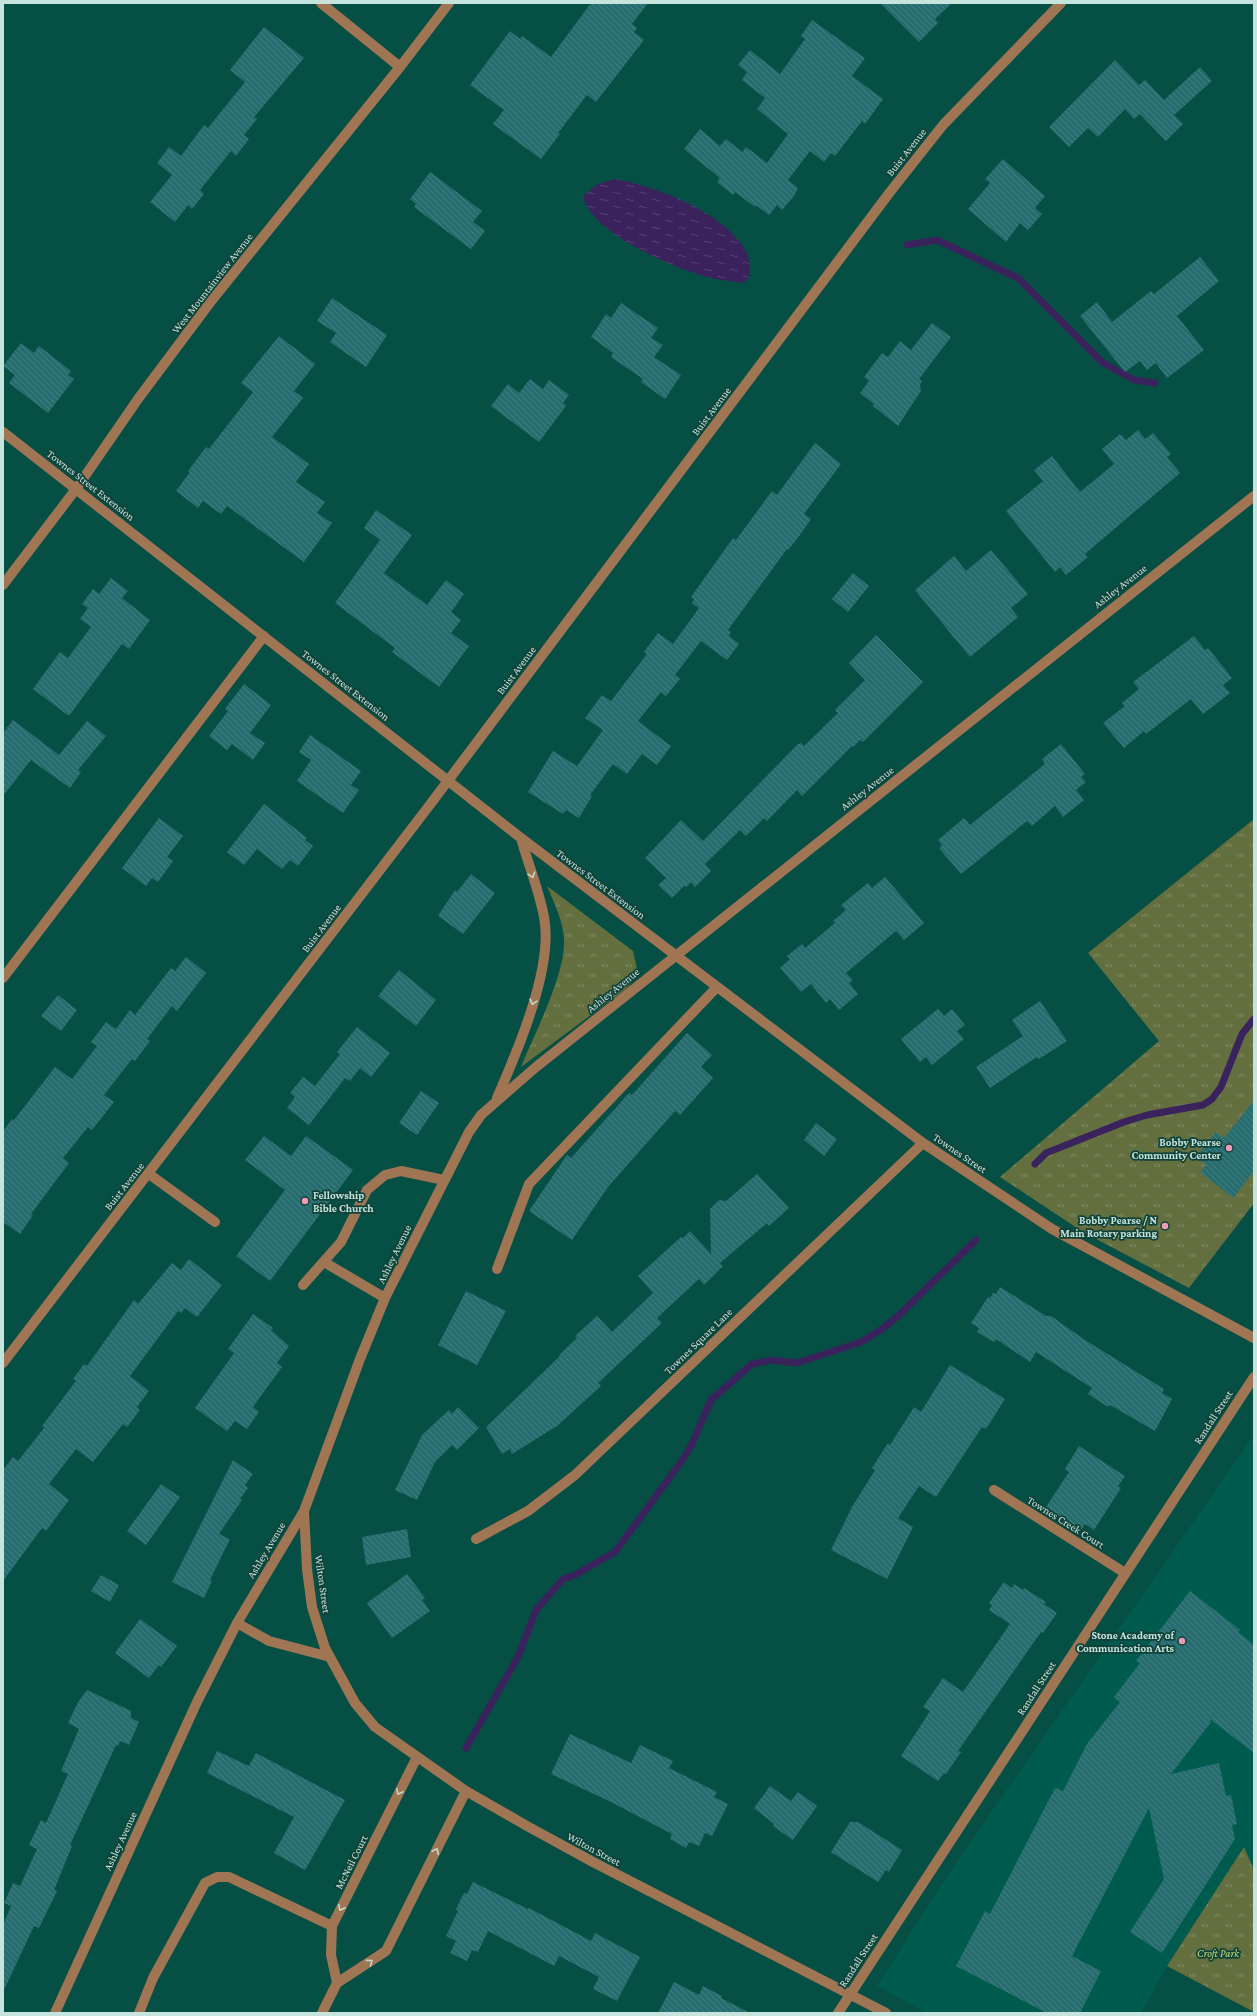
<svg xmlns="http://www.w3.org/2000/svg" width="1257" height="2016" viewBox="0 0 1257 2016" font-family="'Crimson Pro',serif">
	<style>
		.built { fill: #005b4f }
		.grass { fill: url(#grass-tufts) }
		.water { fill: url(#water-ripples) }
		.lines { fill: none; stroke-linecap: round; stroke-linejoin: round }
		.stream { stroke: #3a235d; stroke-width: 7 }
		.building { fill: url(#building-back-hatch) }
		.minor { stroke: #a07553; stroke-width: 10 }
		.oneway { stroke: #c1d9cf }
		.poi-dot { fill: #f09ab5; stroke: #104239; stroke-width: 1.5 }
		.labels { text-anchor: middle; stroke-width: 3.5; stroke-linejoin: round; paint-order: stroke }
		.street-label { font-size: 11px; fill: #c5e4dd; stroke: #104239 }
		.poi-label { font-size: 11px; font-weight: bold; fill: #c5e4dd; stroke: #104239; text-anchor: end }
		.park-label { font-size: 11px; font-style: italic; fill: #c8de77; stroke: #104239 }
	</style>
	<defs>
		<pattern id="grass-tufts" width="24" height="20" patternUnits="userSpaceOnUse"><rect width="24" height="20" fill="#646f3f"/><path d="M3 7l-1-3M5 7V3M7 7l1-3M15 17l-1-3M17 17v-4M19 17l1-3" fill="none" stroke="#808a63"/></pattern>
		<pattern id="water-ripples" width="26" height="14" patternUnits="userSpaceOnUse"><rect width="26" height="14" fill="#3a235d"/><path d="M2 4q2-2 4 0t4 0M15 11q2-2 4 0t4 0" fill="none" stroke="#554374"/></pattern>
		<pattern id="building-back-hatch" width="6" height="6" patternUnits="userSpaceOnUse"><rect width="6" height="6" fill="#276c6e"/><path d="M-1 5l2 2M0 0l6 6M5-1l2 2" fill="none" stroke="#458182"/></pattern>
	</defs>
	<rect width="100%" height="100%" fill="#064f44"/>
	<path class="built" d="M 1254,1435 L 1254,1870 L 1244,1848 L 1167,1966 L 1141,2013 L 927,2013 L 877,1986 L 949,1873 Z"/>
	<path class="grass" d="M 1254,819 L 1254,1203 L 1189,1288 L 1083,1232 L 1000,1177 L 1159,1041 L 1088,953 Z
		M 547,886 L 633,951 L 638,974 L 627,988 L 521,1067 C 534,1035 563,979 564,945 C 565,925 555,905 547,886 Z
		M 1244,1847 L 1254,1870 L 1254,2012 L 1167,1966 Z"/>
	<path class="water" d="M 615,179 C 658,187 721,211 745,249 C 750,257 750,267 750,276 L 744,283 C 731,281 719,280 707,277 C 674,268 590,233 583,196 L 598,184 Z"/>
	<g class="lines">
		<path class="stream" d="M 907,245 L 937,240 L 1018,278 L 1102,362 L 1134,380 L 1155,383
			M 1035,1164 L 1046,1153 L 1124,1122 L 1147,1115 L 1203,1105 L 1212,1099 L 1221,1087 L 1242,1034 L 1254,1019
			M 466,1748 L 518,1657 L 536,1610 L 563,1579 L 575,1575 L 615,1552 L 681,1462 L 691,1446 L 711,1400 L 752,1364 L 772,1360 L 797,1363 L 861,1342 L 882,1329 L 898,1316 L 976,1240"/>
	</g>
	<path class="building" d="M 591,3 L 648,3 L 632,24 L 637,28 L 634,32 L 644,40 L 596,102 L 587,95 L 558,133 L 560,134 L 541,159 L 493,124 L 504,110 L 470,85 L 510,31 L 520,39 L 522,36 L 551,57 Z
		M 880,3 L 952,3 L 935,19 L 938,23 L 919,42 Z
		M 812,20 L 865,58 L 852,76 L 883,99 L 865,124 L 862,121 L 835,156 L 831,153 L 824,162 L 810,151 L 788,180 L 798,188 L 794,196 L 782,210 L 777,205 L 769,215 L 756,205 L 755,207 L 735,192 L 733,195 L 717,182 L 720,178 L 684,149 L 700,129 L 720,146 L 726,139 L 742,152 L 746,147 L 767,163 L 788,134 L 757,109 L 765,98 L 742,80 L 747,72 L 738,65 L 750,50 L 780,74 L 805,39 L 801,36 Z
		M 264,27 L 304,58 L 254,117 L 257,119 L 244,135 L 249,139 L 236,156 L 231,151 L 200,190 L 204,194 L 192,209 L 188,205 L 175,222 L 150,202 L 172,175 L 157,163 L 169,147 L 181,156 L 204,125 L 208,128 L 245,82 L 230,70 Z
		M 1115,60 L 1139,85 L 1145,80 L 1164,100 L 1200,67 L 1212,81 L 1174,115 L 1183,124 L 1166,141 L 1140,114 L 1134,119 L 1125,109 L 1098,137 L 1088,128 L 1069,147 L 1049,127 Z
		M 1003,159 L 1045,196 L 1035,208 L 1042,214 L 1028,230 L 1020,223 L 1006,242 L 968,209 L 990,183 L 985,179 Z
		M 430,172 L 482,211 L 473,222 L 485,231 L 471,249 L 414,207 L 416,204 L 410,199 Z
		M 1200,257 L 1219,281 L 1177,316 L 1204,350 L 1167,378 L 1156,363 L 1147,370 L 1140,361 L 1125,372 L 1080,316 L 1097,302 L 1112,322 L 1151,291 L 1154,294 Z
		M 332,298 L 387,335 L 366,367 L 330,342 L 336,333 L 317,321 Z
		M 621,303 L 658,328 L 651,338 L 663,345 L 654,357 L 681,375 L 665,399 L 641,382 L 643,379 L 611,357 L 613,353 L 591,337 L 606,314 L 611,318 Z
		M 932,323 L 951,337 L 919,379 L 922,381 L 920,385 L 921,391 L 898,426 L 873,406 L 874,404 L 860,393 L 869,381 L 864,377 L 882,353 L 888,357 L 900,341 L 911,350 Z
		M 279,336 L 315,364 L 294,391 L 303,398 L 272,437 L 309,464 L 296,482 L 325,502 L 317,513 L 332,523 L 304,562 L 227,506 L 221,514 L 203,501 L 198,508 L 176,491 L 190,472 L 188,471 L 206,447 L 209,449 L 253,392 L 241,383 Z
		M 21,343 L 34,353 L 39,346 L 71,371 L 68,375 L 74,379 L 48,413 L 9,383 L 15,375 L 3,366 Z
		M 530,379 L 543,389 L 549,380 L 569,395 L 563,403 L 566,406 L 539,442 L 491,406 L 508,384 L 519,393 Z
		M 1138,430 L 1145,439 L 1153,433 L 1171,454 L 1167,457 L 1180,473 L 1085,554 L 1088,557 L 1066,575 L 1060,567 L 1055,572 L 1006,511 L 1043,481 L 1034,470 L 1052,456 L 1080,492 L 1114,464 L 1102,449 L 1120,434 L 1126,440 Z
		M 815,443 L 841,464 L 804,514 L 811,519 L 800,535 L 788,550 L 787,549 L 728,630 L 731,632 L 729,636 L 739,644 L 727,660 L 701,641 L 675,675 L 680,679 L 666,696 L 661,692 L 638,721 L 671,746 L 657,765 L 642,754 L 627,774 L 613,764 L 590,795 L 592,796 L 579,818 L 566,810 L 563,814 L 528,792 L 553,751 L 577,766 L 603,730 L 585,718 L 602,695 L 611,701 L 647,654 L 644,652 L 658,633 L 673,644 L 699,608 L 692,603 L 694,599 L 691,597 L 733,538 L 736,540 L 772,491 L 777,495 Z
		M 376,510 L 412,535 L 384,573 L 427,605 L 446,580 L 464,594 L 451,612 L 461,620 L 451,633 L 469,646 L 439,687 L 392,652 L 395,648 L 335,603 L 380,540 L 364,528 Z
		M 991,550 L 1028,594 L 1011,608 L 1018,617 L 970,657 L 915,590 L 954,556 L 966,571 Z
		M 853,573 L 869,586 L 848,612 L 832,599 Z
		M 111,578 L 128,591 L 122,598 L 150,620 L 129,649 L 122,644 L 69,716 L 33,689 L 60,652 L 68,658 L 91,627 L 80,619 L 88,608 L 82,604 L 93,589 L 99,594 Z
		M 876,635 L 923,682 L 863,742 L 860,740 L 853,747 L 852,746 L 802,796 L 797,790 L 767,821 L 764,818 L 746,836 L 740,830 L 705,864 L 711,871 L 695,887 L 691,882 L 686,887 L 684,886 L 672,898 L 658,885 L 666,878 L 645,858 L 681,820 L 703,841 L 798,744 L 801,743 L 804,746 L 838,713 L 835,710 L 865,680 L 849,663 Z
		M 1194,636 L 1205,650 L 1208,648 L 1232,678 L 1223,685 L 1230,693 L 1203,714 L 1191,699 L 1146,734 L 1144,731 L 1124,748 L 1103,723 L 1125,706 L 1122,703 L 1139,689 L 1133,682 Z
		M 244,684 L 271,705 L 250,733 L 265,743 L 253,760 L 232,744 L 227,750 L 209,736 L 228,711 L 225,709 Z
		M 13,720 L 59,755 L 87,721 L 106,736 L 78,770 L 81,772 L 70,788 L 31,760 L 3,796 L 3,733 Z
		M 310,735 L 361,771 L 351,785 L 359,790 L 343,813 L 297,781 L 311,760 L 299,752 Z
		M 1061,744 L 1085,774 L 1081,777 L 1086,782 L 1076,790 L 1084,800 L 1063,817 L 1055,806 L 1032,826 L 1027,821 L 961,874 L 939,848 L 942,845 L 938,840 L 964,818 L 970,825 L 1045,764 L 1042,759 Z
		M 264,804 L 307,838 L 305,840 L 313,846 L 298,866 L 290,860 L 282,869 L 257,849 L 244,865 L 227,852 Z
		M 159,818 L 183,836 L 167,857 L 173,861 L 158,882 L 152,878 L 146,886 L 122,868 Z
		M 471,874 L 495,893 L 463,934 L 438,916 L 455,890 L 457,892 Z
		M 885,877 L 924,923 L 904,940 L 896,931 L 846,973 L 853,980 L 849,983 L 858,994 L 839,1010 L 830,999 L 826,1003 L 811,984 L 801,992 L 780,968 L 790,959 L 787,956 L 802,944 L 805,948 L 835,923 L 833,921 L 846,910 L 841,905 L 868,883 L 872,888 Z
		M 186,957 L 206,973 L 177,1011 L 172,1006 L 147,1039 L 150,1041 L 135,1061 L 132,1059 L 104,1095 L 114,1102 L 92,1130 L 88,1127 L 63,1158 L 69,1163 L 31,1214 L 33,1215 L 20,1234 L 3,1222 L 3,1131 L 12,1119 L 14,1120 L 55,1067 L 72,1079 L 97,1046 L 91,1042 L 106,1022 L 116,1029 L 130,1010 L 135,1015 L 171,968 L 175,971 Z
		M 399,970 L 436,1000 L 416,1026 L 378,996 Z
		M 58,995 L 77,1010 L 61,1031 L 41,1016 Z
		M 1040,1001 L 1067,1041 L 1039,1059 L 1037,1057 L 990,1088 L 976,1067 L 1023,1036 L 1012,1020 Z
		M 938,1009 L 944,1016 L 952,1009 L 965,1025 L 957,1031 L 964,1039 L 932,1065 L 926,1057 L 920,1062 L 901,1039 Z
		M 357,1027 L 390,1053 L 371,1077 L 360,1068 L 350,1081 L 345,1078 L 309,1125 L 287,1108 L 295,1097 L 290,1093 L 303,1077 L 315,1086 L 340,1054 L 337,1052 Z
		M 687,1033 L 712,1055 L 701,1067 L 713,1078 L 680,1115 L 675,1111 L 608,1187 L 572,1240 L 529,1211 L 567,1155 L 571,1158 L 629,1093 L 632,1095 Z
		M 421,1091 L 439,1103 L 417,1135 L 399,1123 Z
		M 1254,1100 L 1254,1171 L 1233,1198 L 1200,1172 L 1206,1165 L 1196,1157 L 1216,1132 L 1224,1138 Z
		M 816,1123 L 837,1139 L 824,1156 L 804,1140 Z
		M 264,1136 L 291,1156 L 306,1136 L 353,1170 L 270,1281 L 236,1256 L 285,1190 L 245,1160 Z
		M 757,1174 L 789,1208 L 769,1226 L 767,1223 L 720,1263 L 723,1266 L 704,1285 L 699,1279 L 657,1318 L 662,1323 L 598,1383 L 601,1386 L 557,1426 L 512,1454 L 510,1449 L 502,1454 L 486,1427 L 560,1356 L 559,1355 L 577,1338 L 575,1336 L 597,1316 L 612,1332 L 653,1293 L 638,1276 L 681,1237 L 683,1238 L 690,1231 L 711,1254 L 710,1209 L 719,1200 L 726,1201 Z
		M 189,1259 L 222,1285 L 197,1317 L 185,1308 L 181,1313 L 178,1311 L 130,1376 L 149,1391 L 137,1407 L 140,1410 L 127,1427 L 123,1424 L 93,1462 L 76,1449 L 49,1484 L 69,1500 L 46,1531 L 42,1528 L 3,1581 L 3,1470 L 13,1457 L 18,1461 L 44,1428 L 42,1426 L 76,1381 L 73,1379 L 84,1364 L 87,1366 L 134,1300 L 138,1304 L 172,1263 L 181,1270 Z
		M 1000,1287 L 1046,1316 L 1051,1316 L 1085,1340 L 1164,1389 L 1162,1393 L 1172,1399 L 1155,1431 L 1110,1405 L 1108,1407 L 1088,1394 L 1092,1388 L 1036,1352 L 1030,1362 L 996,1339 L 994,1342 L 977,1332 L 979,1328 L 971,1323 L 988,1297 L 990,1298 L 993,1293 L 996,1294 Z
		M 466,1291 L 506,1311 L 477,1365 L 438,1345 Z
		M 253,1314 L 273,1328 L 271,1330 L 289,1346 L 277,1363 L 282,1367 L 253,1407 L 259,1412 L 247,1429 L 235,1421 L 227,1431 L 195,1408 L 234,1353 L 228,1349 Z
		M 950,1365 L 1005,1399 L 986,1429 L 982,1427 L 936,1497 L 919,1486 L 898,1518 L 913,1527 L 887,1579 L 831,1550 L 852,1507 L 875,1470 L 872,1468 L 888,1443 L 890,1445 L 914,1407 L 921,1412 Z
		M 458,1407 L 479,1428 L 457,1450 L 452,1445 L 435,1462 L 417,1500 L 395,1490 L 422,1435 L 449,1410 L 452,1414 Z
		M 1079,1446 L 1125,1476 L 1118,1486 L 1121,1488 L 1094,1530 L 1085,1524 L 1081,1530 L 1046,1507 L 1069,1472 L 1065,1469 Z
		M 233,1460 L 253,1474 L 245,1485 L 248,1488 L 240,1499 L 242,1500 L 219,1534 L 230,1539 L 210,1580 L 212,1581 L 204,1598 L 172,1582 Z
		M 161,1484 L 180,1497 L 146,1545 L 127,1531 Z
		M 407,1529 L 411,1557 L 366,1565 L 362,1537 Z
		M 407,1574 L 425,1598 L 422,1600 L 430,1611 L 392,1638 L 367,1603 Z
		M 101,1575 L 119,1585 L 110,1602 L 91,1591 Z
		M 1004,1582 L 1012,1588 L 1014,1584 L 1023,1590 L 1024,1588 L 1046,1602 L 1044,1604 L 1057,1613 L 1043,1633 L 1041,1632 L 958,1751 L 961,1752 L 946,1774 L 944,1773 L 938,1781 L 901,1756 L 930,1711 L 923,1707 L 943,1678 L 963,1692 L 1010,1624 L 989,1610 L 992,1605 L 989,1603 Z
		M 1190,1591 L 1240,1630 L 1238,1632 L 1254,1645 L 1254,1753 L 1210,1719 L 1211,1722 L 1171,1774 L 1219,1763 L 1226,1796 L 1231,1795 L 1237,1824 L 1232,1825 L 1235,1839 L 1162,1953 L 1130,1932 L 1164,1879 L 1149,1808 L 1072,1956 L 1101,1971 L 1080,2013 L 1047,2013 L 956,1966 L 985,1911 L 990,1914 L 1055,1788 L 1063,1791 L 1087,1744 L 1120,1702 L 1114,1697 L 1140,1663 L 1136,1661 Z
		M 140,1619 L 177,1646 L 161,1667 L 159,1665 L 149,1678 L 115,1653 Z
		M 87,1690 L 131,1711 L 131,1718 L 139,1722 L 129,1745 L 120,1741 L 118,1746 L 116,1745 L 70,1845 L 72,1846 L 54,1890 L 57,1891 L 39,1928 L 34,1926 L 3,1992 L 3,1925 L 11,1906 L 4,1903 L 13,1883 L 20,1886 L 37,1849 L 29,1845 L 41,1820 L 46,1823 L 68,1774 L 61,1771 L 79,1729 L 68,1723 L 78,1702 Z
		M 570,1734 L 631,1763 L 640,1745 L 673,1761 L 669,1768 L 717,1792 L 714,1797 L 728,1804 L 712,1836 L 705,1833 L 699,1846 L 689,1842 L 686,1848 L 670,1839 L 672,1834 L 611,1802 L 551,1774 Z
		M 217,1751 L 249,1766 L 256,1753 L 345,1800 L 305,1870 L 274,1853 L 294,1817 L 207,1773 Z
		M 770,1786 L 791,1801 L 798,1792 L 817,1806 L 793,1840 L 773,1826 L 774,1824 L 754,1808 Z
		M 850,1822 L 858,1822 L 902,1850 L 889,1872 L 886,1870 L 878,1882 L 831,1852 Z
		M 473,1882 L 528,1909 L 529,1908 L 591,1941 L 595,1933 L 640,1957 L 617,2001 L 593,1989 L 599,1977 L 559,1956 L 554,1966 L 488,1931 L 478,1952 L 472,1950 L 467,1961 L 450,1953 L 456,1941 L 446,1936 L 458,1911 L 456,1909 L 464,1893 L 467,1894 Z
		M 674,1982 L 699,1995 L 703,1986 L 722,1996 L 721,1998 L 750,2013 L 658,2013 Z"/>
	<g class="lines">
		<path class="minor" d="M 321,3 L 400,67
			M 3,432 L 521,838 L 923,1143 L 1052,1229 L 1254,1338
			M 3,585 L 76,489 L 138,399 L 212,300 L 400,67 L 449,3
			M 3,978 L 264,636
			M 497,1098 C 517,1052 554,967 544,917 C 539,890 528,864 521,838
			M 149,1174 L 215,1222
			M 324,1262 L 385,1298
			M 497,1269 L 529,1184 L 717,987
			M 303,1285 L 341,1242 L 367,1190 L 385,1175 L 401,1171 L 444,1180
			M 3,1363 L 432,802 L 890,192 L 943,125 L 1061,3
			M 994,1490 L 1125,1573
			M 304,1511 L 307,1569 L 312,1607 L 325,1648 L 355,1703 L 375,1727 L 466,1791 L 527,1826 L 593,1862 L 886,2013
			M 476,1539 L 528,1511 L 575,1475 L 923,1143
			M 237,1623 L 269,1641 L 330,1657
			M 337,1983 L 331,1955 L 332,1926 L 417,1757
			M 55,2013 L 197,1702 L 237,1623 L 304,1511 L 360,1359 L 385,1298 L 469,1132 L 481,1115 L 536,1067 L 1254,496
			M 139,2013 L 153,1978 L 205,1883 L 217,1877 L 229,1877 L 332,1926
			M 322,2013 L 337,1983 L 386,1951 L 466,1791
			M 838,2013 L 1254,1377"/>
	</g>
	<defs><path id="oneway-chevron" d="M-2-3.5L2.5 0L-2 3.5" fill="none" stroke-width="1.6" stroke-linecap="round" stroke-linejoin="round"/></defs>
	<g class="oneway">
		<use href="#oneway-chevron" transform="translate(532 875) rotate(73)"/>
		<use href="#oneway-chevron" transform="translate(533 1002) rotate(106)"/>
		<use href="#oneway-chevron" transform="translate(399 1792) rotate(116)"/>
		<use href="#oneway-chevron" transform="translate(436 1851) rotate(-63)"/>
		<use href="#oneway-chevron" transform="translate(341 1908) rotate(117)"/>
		<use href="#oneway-chevron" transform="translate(370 1962) rotate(-36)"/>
	</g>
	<g class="poi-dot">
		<circle cx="1229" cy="1148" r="4"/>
		<circle cx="305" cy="1201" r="4"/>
		<circle cx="1165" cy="1226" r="4"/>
		<circle cx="1182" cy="1641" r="4"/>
	</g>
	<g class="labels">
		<g class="street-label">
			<text transform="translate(906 152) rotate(-52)" y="4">Buist Avenue</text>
			<text transform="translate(212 283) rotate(-52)" y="4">West Mountainview Avenue</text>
			<text transform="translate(711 411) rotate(-53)" y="4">Buist Avenue</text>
			<text transform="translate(91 485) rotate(38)" y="4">Townes Street Extension</text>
			<text transform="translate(1120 586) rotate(-38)" y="4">Ashley Avenue</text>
			<text transform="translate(516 670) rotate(-53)" y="4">Buist Avenue</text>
			<text transform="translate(346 685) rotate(38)" y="4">Townes Street Extension</text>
			<text transform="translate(867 788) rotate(-38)" y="4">Ashley Avenue</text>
			<text transform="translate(601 884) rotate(37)" y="4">Townes Street Extension</text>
			<text transform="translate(321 928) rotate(-53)" y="4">Buist Avenue</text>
			<text transform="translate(613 990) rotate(-39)" y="4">Ashley Avenue</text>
			<text transform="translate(960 1153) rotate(34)" y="4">Townes Street</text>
			<text transform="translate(124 1186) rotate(-52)" y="4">Buist Avenue</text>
			<text transform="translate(394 1254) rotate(-64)" y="4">Ashley Avenue</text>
			<text transform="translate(698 1341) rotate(-44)" y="4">Townes Square Lane</text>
			<text transform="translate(1213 1417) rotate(-57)" y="4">Randall Street</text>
			<text transform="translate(1066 1522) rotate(32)" y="4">Townes Creek Court</text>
			<text transform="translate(266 1550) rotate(-59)" y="4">Ashley Avenue</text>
			<text transform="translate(323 1584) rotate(82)" y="4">Wilton Street</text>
			<text transform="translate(1036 1688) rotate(-57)" y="4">Randall Street</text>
			<text transform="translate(120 1841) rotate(-65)" y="4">Ashley Avenue</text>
			<text transform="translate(594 1849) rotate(28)" y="4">Wilton Street</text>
			<text transform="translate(351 1862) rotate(-63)" y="4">McNeil Court</text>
			<text transform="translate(858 1960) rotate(-57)" y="4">Randall Street</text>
		</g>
		<g class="poi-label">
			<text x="1221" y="1146">Bobby Pearse<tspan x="1221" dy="13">Community Center</tspan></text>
			<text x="313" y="1199" text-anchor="start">Fellowship<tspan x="313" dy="13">Bible Church</tspan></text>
			<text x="1157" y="1224">Bobby Pearse / N<tspan x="1157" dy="13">Main Rotary parking</tspan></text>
			<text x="1174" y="1639">Stone Academy of<tspan x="1174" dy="13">Communication Arts</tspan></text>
		</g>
		<g class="park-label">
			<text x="1218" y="1957">Croft Park</text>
		</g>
	</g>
	<rect width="1257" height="2016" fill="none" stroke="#c5e4dd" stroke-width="8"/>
</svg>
